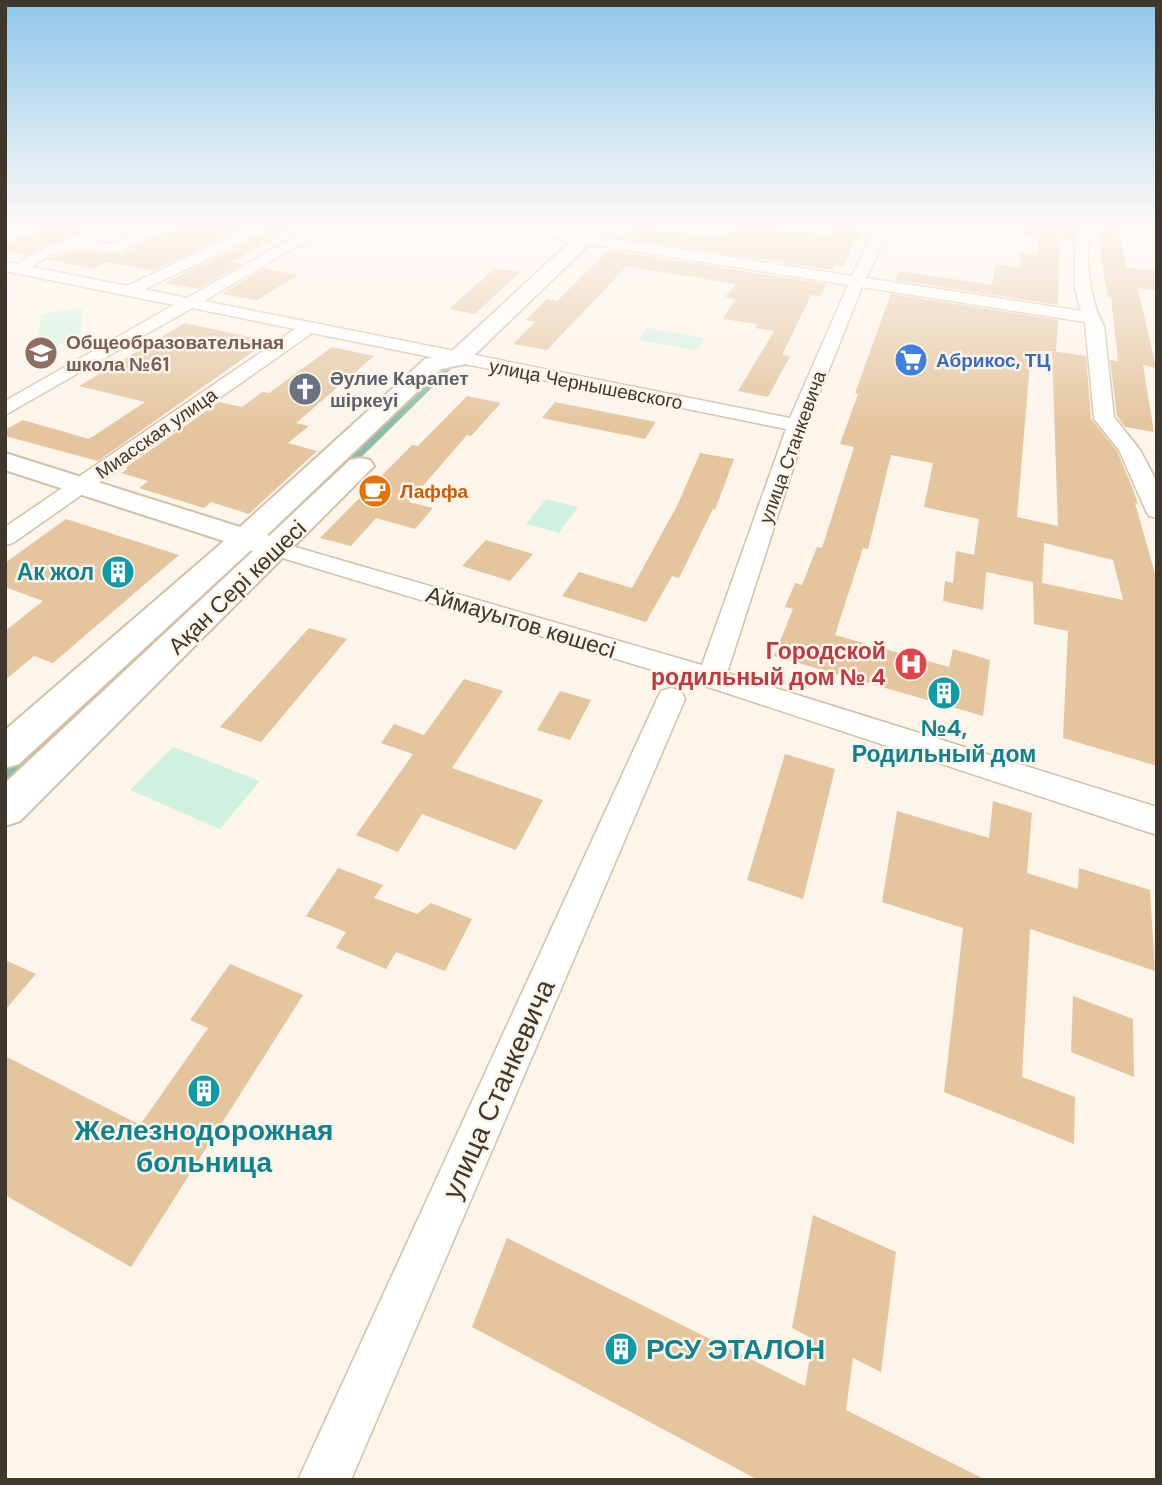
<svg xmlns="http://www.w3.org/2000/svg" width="1162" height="1485" viewBox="0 0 1162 1485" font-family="'DM Sans',sans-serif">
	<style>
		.green { fill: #cff2e0 }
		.forest { fill: #8bbda6 }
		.building { fill: #e4c59e; fill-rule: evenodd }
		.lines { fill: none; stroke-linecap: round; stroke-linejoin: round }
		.street-casing { stroke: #d4c0a7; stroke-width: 3 }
		.secondary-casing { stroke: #d4c0a7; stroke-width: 4 }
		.street { fill: #fff; fill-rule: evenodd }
		.secondary { fill: #fff; fill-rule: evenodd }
		.labels { text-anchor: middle; stroke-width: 5; stroke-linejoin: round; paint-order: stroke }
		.far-education-label { font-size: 19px; font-weight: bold; fill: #785e54; stroke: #fdf4ea; text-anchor: start }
		.far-shop-label { font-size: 19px; font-weight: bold; fill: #366cbe; stroke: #fdf4ea; text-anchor: start }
		.far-worship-label { font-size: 19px; font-weight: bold; fill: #5b616d; stroke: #fdf4ea; text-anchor: start }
		.far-street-label { font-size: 19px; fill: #40382d; stroke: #fdf4ea }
		.far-food-label { font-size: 19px; font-weight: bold; fill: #c56008; stroke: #fdf4ea; text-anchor: start }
		.culture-label { font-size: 23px; font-weight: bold; fill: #0d838f; stroke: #fdf4ea; text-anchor: end }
		.street-label { font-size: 23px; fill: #40382d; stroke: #fdf4ea }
		.health-label { font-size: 23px; font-weight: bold; fill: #be3a42; stroke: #fdf4ea; text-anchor: end }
		.near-street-label { font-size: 28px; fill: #40382d; stroke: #fdf4ea }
		.near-culture-label { font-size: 28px; font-weight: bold; fill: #0d838f; stroke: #fdf4ea }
	</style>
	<rect width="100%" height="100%" fill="#fdf4ea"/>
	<path class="green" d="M 82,308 L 81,341 L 37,348 L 41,314 Z
		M 648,328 L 705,338 L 697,351 L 639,340 Z
		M 546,499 L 578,507 L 559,533 L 526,524 Z
		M 173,747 L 260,781 L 220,829 L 130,790 Z"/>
	<path class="forest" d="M 452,364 L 451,369 L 276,541 L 259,534 L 438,367 Z
		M 245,546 L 264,553 L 5,797 L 5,762 Z"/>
	<path class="building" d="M 197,221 L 306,221 L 231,262 L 241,264 L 198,289 L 165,283 L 266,233 L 267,223 L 254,223 L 153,271 L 107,262 L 92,269 L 47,259 L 75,250 L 119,254 L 175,228 L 180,229 Z
		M 737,221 L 760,221 L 757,225 L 830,235 L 837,221 L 865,221 L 844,266 L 834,265 L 832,270 L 622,238 L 635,225 L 724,238 Z
		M 1021,221 L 1082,221 L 1073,241 L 1060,239 L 1058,305 L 896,280 L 899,271 L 992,285 L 996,264 L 1019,268 L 1021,253 L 1037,255 L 1039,236 L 1020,234 Z
		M 1101,221 L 1117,221 L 1126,267 L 1157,271 L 1157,291 L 1138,288 L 1156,368 L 1143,365 L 1154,432 L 1125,427 L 1117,416 L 1110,360 L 1118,361 L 1111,297 L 1108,297 L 1102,266 L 1099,227 Z
		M 59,223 L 86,229 L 27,255 L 5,250 L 5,245 Z
		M 609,250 L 826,284 L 820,296 L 811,295 L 782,355 L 790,356 L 768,397 L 738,391 L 774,331 L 755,328 L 758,324 L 723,319 L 735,299 L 725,297 L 736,284 L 627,266 L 547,350 L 513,344 L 535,322 L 526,320 L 547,299 L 557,301 Z
		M 264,268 L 298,275 L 257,300 L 222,294 Z
		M 495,268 L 520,272 L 475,314 L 449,309 Z
		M 891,294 L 1058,320 L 1056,351 L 1031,351 L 1017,517 L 1058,526 L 1052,351 L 1086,356 L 1091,419 L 1117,451 L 1133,489 L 1138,504 L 1135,503 L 1157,581 L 1157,766 L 1063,738 L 1068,631 L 1034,624 L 1033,582 L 986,572 L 983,610 L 943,601 L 945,581 L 953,583 L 956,551 L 974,555 L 979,519 L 924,507 L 933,463 L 891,455 L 868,549 L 863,548 L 835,635 L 949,667 L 953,649 L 990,660 L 983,716 L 774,656 L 793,609 L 785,607 L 795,583 L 802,585 L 817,547 L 822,548 L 854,447 L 840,444 L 858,394 L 855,393 ZM 1044,543 L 1113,560 L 1123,600 L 1042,583 Z
		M 185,323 L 268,341 L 98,461 L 5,436 L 5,430 L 23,420 L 89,439 L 145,402 L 79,386 Z
		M 332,347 L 374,356 L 296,423 L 309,426 L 288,443 L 317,451 L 249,514 L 211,502 L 204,508 L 139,488 L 148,481 L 121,473 L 128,469 L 125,468 L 219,402 L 242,407 L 262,392 L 269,393 Z
		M 467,396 L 501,403 L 471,436 L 467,435 L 409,502 L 433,508 L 415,529 L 376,518 L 351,546 L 320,538 L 412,445 L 418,446 Z
		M 555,402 L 656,422 L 645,439 L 542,418 Z
		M 700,453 L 734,459 L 715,510 L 713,509 L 679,578 L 672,576 L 646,622 L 562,596 L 579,572 L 632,588 L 678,504 Z
		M 66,519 L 179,555 L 53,663 L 34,656 L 5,680 L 5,631 L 43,601 L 5,587 L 5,563 Z
		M 486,540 L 533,554 L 510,581 L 462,566 Z
		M 309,628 L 347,639 L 261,742 L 220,727 Z
		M 464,679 L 503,691 L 452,768 L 543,800 L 516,850 L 422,814 L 398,852 L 356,835 L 413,754 L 381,743 L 394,724 L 424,735 Z
		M 560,691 L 591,700 L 570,740 L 537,730 Z
		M 785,754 L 835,769 L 803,899 L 747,880 Z
		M 993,801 L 1032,813 L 1027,873 L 1078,889 L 1079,868 L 1150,890 L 1155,971 L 1030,929 L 1022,1077 L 1075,1097 L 1074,1144 L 944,1092 L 963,928 L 882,902 L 897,811 L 989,838 Z
		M 338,868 L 383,885 L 374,898 L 417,914 L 431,903 L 472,919 L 445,971 L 396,952 L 386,969 L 336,948 L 346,932 L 306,916 Z
		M 5,960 L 36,974 L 5,1010 Z
		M 230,964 L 303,995 L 131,1267 L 5,1195 L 5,1056 L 140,1125 L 208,1028 L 190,1020 Z
		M 1073,996 L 1133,1019 L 1134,1077 L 1071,1052 Z
		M 813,1215 L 896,1252 L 881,1372 L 853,1358 L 846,1410 L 986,1480 L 758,1480 L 472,1327 L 507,1238 L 805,1386 L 813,1339 L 792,1328 Z"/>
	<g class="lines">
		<defs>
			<path id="street" d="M 38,221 L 58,221 L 5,243 L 5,234 Z
				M 111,221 L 130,221 L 91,241 L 111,244 L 165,221 L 184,221 L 118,252 L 75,247 L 49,255 L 32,267 L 127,286 L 255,225 L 265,225 L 265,231 L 145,289 L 187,298 L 322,221 L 339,221 L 204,301 L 790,418 L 848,285 L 470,225 L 463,221 L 498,221 L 852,276 L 879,221 L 893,221 L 866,278 L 1081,311 L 1075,288 L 1075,243 L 1085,221 L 1099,221 C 1096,228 1091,235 1089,242 C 1085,264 1092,307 1104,326 L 1114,417 L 1140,450 L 1157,482 L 1157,518 L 1149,516 L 1146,511 L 1119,450 L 1094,419 L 1085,322 L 862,287 L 807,425 L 727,673 L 1157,807 L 1157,835 L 702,685 L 269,554 L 265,549 L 269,544 L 277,542 L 285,544 L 702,665 L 786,429 L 312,333 L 13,543 L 5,545 L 5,527 L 295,329 L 192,308 L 5,415 L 5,401 L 174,305 L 5,271 L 5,262 L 17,264 C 45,245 79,236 111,221 Z
				M 671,688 L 681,691 L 685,699 L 351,1480 L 298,1480 L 657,699 L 661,691 Z"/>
			<path id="secondary" d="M 593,221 L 613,221 L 465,364 L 441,369 L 267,535 L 269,536 L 350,460 L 360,458 L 370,460 L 374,466 L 20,821 L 5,826 L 5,783 L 253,551 L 251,550 L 19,764 L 5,768 L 5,730 L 224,541 L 5,470 L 5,453 L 240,527 L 425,359 L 449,354 Z"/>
		</defs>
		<use href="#street" class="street-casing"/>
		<use href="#secondary" class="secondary-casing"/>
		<use href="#street" class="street"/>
		<use href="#secondary" class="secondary"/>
	</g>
	<linearGradient id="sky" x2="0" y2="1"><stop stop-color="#8ec7eb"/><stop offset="0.52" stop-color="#fefaf6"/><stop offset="1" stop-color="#fefaf6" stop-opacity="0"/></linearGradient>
	<rect width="1162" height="429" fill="url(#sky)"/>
	<defs>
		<symbol id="school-disc" viewBox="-11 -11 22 22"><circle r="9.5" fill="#8d6e63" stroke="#fdf4ea"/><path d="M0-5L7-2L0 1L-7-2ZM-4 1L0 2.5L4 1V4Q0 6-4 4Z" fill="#fff"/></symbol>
		<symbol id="supermarket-disc" viewBox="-11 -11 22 22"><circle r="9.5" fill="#3f7fe0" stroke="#fdf4ea"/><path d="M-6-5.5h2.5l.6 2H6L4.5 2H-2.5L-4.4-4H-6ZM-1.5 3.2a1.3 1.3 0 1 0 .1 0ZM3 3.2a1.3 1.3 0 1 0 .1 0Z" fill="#fff"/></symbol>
		<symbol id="church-disc" viewBox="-11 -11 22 22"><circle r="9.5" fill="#6b7280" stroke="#fdf4ea"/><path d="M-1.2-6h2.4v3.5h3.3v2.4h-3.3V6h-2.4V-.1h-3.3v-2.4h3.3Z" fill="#fff"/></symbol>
		<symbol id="cafe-disc" viewBox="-11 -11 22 22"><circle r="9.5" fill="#e8710a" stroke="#fdf4ea"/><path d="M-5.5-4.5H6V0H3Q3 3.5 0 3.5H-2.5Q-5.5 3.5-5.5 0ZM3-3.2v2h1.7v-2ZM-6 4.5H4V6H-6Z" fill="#fff"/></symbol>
		<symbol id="building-disc" viewBox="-11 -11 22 22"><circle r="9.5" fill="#0f9aa8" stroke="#fdf4ea"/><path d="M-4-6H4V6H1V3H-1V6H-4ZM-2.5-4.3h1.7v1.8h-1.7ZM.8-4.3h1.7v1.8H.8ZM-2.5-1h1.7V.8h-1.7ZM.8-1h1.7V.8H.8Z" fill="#fff"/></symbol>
		<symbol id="hospital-disc" viewBox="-11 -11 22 22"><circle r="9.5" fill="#e0444e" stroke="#fdf4ea"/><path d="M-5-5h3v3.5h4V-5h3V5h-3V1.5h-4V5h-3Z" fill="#fff"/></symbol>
	</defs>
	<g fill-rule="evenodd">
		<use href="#school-disc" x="22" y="334" width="38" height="38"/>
		<use href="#supermarket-disc" x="892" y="341" width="38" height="38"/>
		<use href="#church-disc" x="286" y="370" width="38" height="38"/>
		<use href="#cafe-disc" x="356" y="472" width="38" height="38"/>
		<use href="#building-disc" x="99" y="553" width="38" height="38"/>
		<use href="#hospital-disc" x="892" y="645" width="38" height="38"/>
		<use href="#building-disc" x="925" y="674" width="38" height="38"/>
		<use href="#building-disc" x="185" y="1072" width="38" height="38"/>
		<use href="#building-disc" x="602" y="1330" width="38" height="38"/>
	</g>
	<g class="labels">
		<g class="far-education-label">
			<text x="66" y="349">Общеобразовательная<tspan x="66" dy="22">школа №61</tspan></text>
		</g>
		<g class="far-shop-label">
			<text x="936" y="367">Абрикос, ТЦ</text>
		</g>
		<g class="far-worship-label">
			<text x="330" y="385">Әулие Карапет<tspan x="330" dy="22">шіркеуі</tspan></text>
		</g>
		<g class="far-street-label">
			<text transform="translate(586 384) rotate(11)" y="7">улица Чернышевского</text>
			<text transform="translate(156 433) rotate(-35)" y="7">Миасская улица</text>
			<text transform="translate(792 447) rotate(-70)" y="7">улица Станкевича</text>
		</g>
		<g class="far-food-label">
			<text x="400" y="498">Лаффа</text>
		</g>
		<g class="culture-label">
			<text x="94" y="580">Ак жол</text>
			<text x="944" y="736" text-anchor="middle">№4,<tspan x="944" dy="26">Родильный дом</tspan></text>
		</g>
		<g class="street-label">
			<text transform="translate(237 587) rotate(-44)" y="8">Ақан Сері көшесі</text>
			<text transform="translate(521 622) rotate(17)" y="8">Аймауытов көшесі</text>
		</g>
		<g class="health-label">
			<text x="886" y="659">Городской<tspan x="886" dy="26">родильный дом № 4</tspan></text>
		</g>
		<g class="near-street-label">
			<text transform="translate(498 1089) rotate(-66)" y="10">улица Станкевича</text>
		</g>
		<g class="near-culture-label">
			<text x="204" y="1140">Железнодорожная<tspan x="204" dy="32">больница</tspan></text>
			<text x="646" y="1359" text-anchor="start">РСУ ЭТАЛОН</text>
		</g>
	</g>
	<rect width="1162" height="1485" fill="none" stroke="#40382d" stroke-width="14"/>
</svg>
